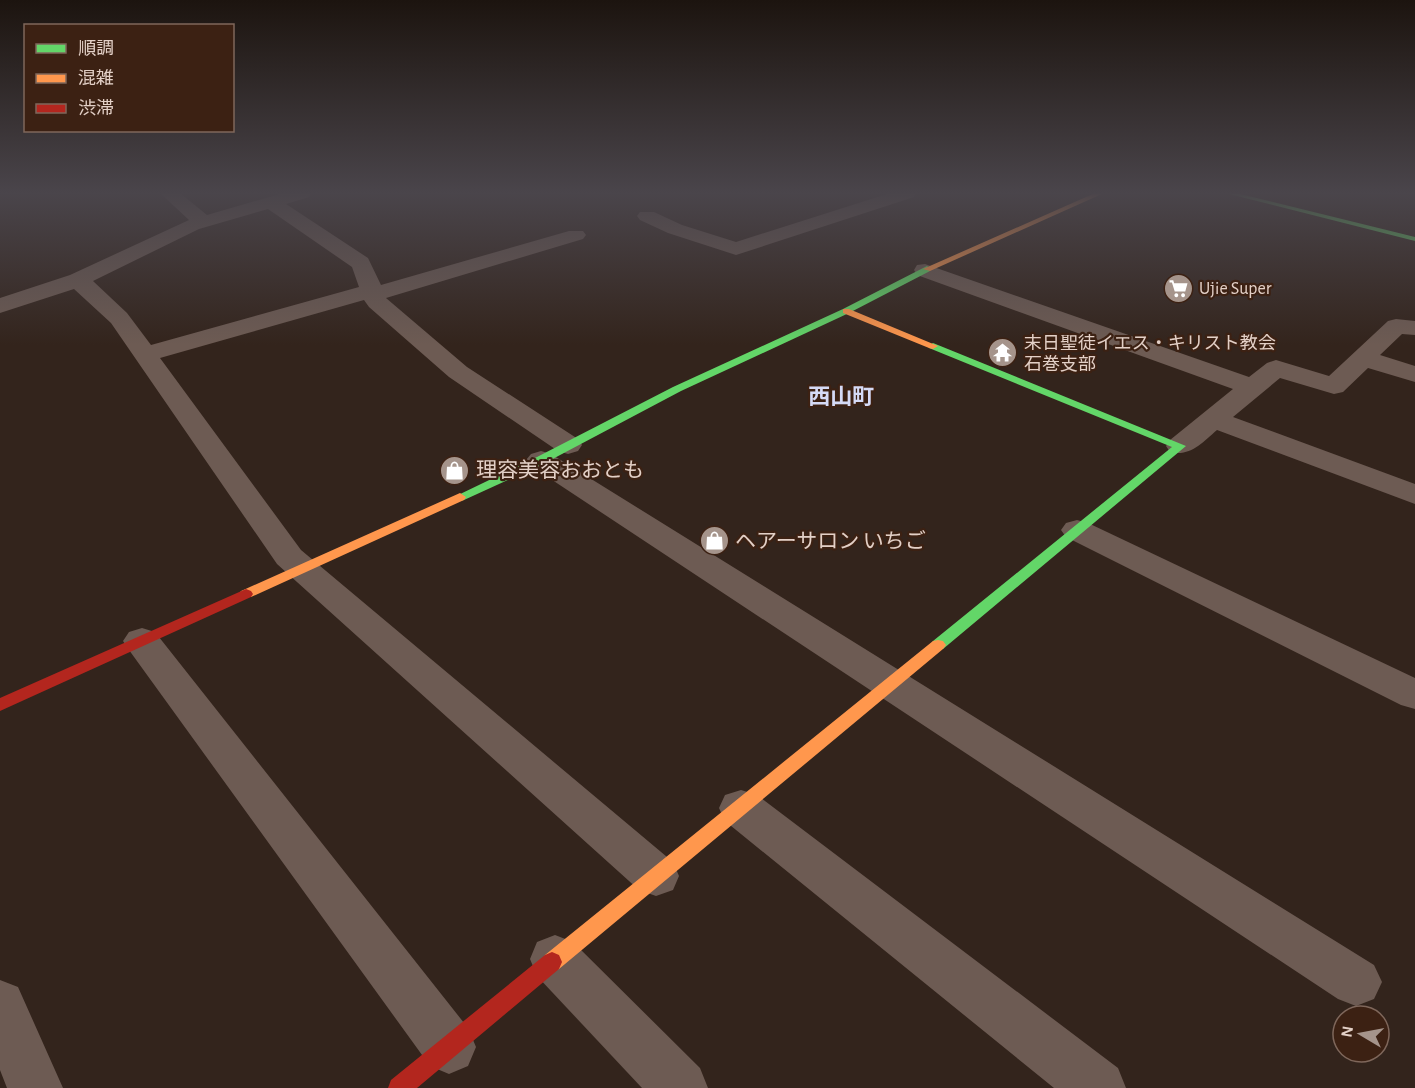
<svg xmlns="http://www.w3.org/2000/svg" width="1415" height="1088" viewBox="0 0 1415 1088" font-family="'Alegreya Sans','Noto Sans JP',sans-serif">
	<style>
		.lines { fill: none; stroke-linecap: round; stroke-linejoin: round }
		.street { fill: #6d5b53; fill-rule: evenodd }
		.fast { fill: #63d668; fill-rule: evenodd }
		.slow { fill: #ff974d; fill-rule: evenodd }
		.jam { fill: #b3261e; fill-rule: evenodd }
		.labels { text-anchor: middle; stroke-width: 4.5; stroke-linejoin: round; paint-order: stroke }
		.far-poi-label { font-size: 18px; fill: #e3d0c7; stroke: #3c2113; text-anchor: start }
		.poi-label { font-size: 21px; fill: #e3d0c7; stroke: #3c2113; text-anchor: start }
		.neighbourhood-label { font-size: 22px; font-weight: bold; fill: #d5daf6; stroke: #3c2113 }
	</style>
	<rect width="100%" height="100%" fill="#33241c"/>
	<g class="lines">
		<path class="street" d="M 160,193 L 180,193 L 207,215 L 283,193 L 311,193 L 309,197 L 286,204 L 368,258 L 381,285 L 569,231 L 583,231 L 586,235 L 583,239 L 386,298 L 467,367 L 578,439 L 582,445 L 578,451 L 568,454 L 558,451 L 449,377 L 369,307 L 364,300 L 160,358 L 301,550 L 673,862 L 679,876 L 673,890 L 656,896 L 639,890 L 277,564 L 111,323 L 74,289 L 0,313 L 0,298 L 70,275 L 189,220 ZM 268,209 L 352,267 L 359,287 L 151,345 L 127,313 L 93,281 L 199,229 Z
			M 890,193 L 916,193 L 914,197 L 736,255 L 668,233 L 640,220 L 637,216 L 640,212 L 654,212 L 682,225 L 736,242 Z
			M 925,264 L 1249,377 L 1267,363 L 1276,360 L 1329,376 L 1388,321 L 1396,319 L 1415,321 L 1415,335 L 1402,334 L 1380,355 L 1415,366 L 1415,382 L 1368,368 L 1343,392 L 1334,394 L 1280,378 L 1233,417 L 1415,484 L 1415,504 L 1217,430 C 1202,443 1190,457 1170,452 L 1166,446 L 1170,440 L 1233,389 L 917,275 L 914,270 L 917,265 Z
			M 541,451 L 551,454 L 1374,965 L 1382,982 L 1374,999 L 1356,1006 L 1338,999 L 531,466 L 526,460 L 531,454 Z
			M 1077,520 L 1088,523 L 1415,678 L 1415,709 L 1401,705 L 1066,537 L 1061,530 L 1066,523 Z
			M 142,628 L 155,632 L 468,1028 L 476,1047 L 468,1066 L 449,1074 L 430,1066 L 129,650 L 123,641 L 129,632 Z
			M 741,790 L 757,795 L 1118,1068 L 1126,1088 L 1054,1088 L 725,821 L 719,808 L 725,795 Z
			M 555,935 L 573,942 L 700,1068 L 708,1088 L 642,1088 L 537,976 L 530,959 L 537,942 Z
			M 0,980 L 18,987 L 63,1088 L 7,1088 L 0,1070 Z"/>
		<path class="fast" d="M 1225,193 L 1236,193 L 1415,237 L 1415,241 Z
			M 927,266 L 931,269 L 930,271 L 849,313 L 681,391 L 545,463 L 464,500 L 460,501 L 454,497 L 537,457 L 673,387 L 843,309 Z
			M 933,343 L 1186,446 L 943,649 L 933,649 L 930,645 L 933,641 L 1172,447 L 929,348 L 928,346 Z"/>
		<path class="slow" d="M 1095,193 L 1104,193 L 930,271 L 923,269 Z
			M 843,309 L 849,309 L 938,346 L 933,349 L 929,348 L 843,313 Z
			M 460,493 L 466,497 L 464,500 L 251,597 L 241,597 L 239,594 L 241,591 Z
			M 938,640 L 943,641 L 946,645 L 943,649 L 559,969 L 552,972 L 545,969 L 542,962 L 545,955 L 933,641 Z"/>
		<path class="jam" d="M 246,589 L 251,591 L 253,594 L 251,597 L 0,711 L 0,698 Z
			M 552,952 L 559,955 L 562,962 L 559,969 L 417,1088 L 388,1088 L 391,1080 L 545,955 Z"/>
	</g>
	<linearGradient id="sky" x2="0" y2="1"><stop stop-color="#1c140f"/><stop offset="0.56" stop-color="#4a454b"/><stop offset="1" stop-color="#4a454b" stop-opacity="0"/></linearGradient>
	<rect width="1415" height="345" fill="url(#sky)"/>
	<defs>
		<symbol id="supermarket-disc" viewBox="-11 -11 22 22"><circle r="9.5" fill="#a5948b" stroke="#3c2113"/><path d="M-6-5.5h2.5l.6 2H6L4.5 2H-2.5L-4.4-4H-6ZM-1.5 3.2a1.3 1.3 0 1 0 .1 0ZM3 3.2a1.3 1.3 0 1 0 .1 0Z" fill="#fff"/></symbol>
		<symbol id="temple-disc" viewBox="-11 -11 22 22"><circle r="9.5" fill="#a5948b" stroke="#3c2113"/><path d="M0-6L5-2H3V0L6.5 2.5H4V6H1.5V3h-3V6H-4V2.5H-6.5L-3 0V-2H-5Z" fill="#fff"/></symbol>
		<symbol id="shop-disc" viewBox="-11 -11 22 22"><circle r="9.5" fill="#a5948b" stroke="#3c2113"/><path d="M-5-2.5h2.3a2.7 3.5 0 0 1 5.4 0H5L5.5 6h-11ZM-1.5-2.5h3a1.5 2.3 0 0 0-3 0Z" fill="#fff"/></symbol>
	</defs>
	<g fill-rule="evenodd">
		<use href="#supermarket-disc" x="1162" y="272" width="33" height="33"/>
		<use href="#temple-disc" x="986" y="336" width="33" height="33"/>
		<use href="#shop-disc" x="438" y="454" width="33" height="33"/>
		<use href="#shop-disc" x="698" y="524" width="33" height="33"/>
	</g>
	<g class="labels">
		<g class="far-poi-label">
			<text x="1199" y="294">Ujie Super</text>
			<text x="1024" y="349">末日聖徒イエス・キリスト教会<tspan x="1024" dy="21">石巻支部</tspan></text>
		</g>
		<g class="poi-label">
			<text x="476" y="477">理容美容おおとも</text>
			<text x="735" y="548">ヘアーサロン いちご</text>
		</g>
		<g class="neighbourhood-label">
			<text x="841" y="404">西山町</text>
		</g>
	</g>
	<rect x="24" y="24" width="210" height="108" fill="#3c2113" stroke="#7f675b" stroke-width="1.5"/>
	<rect x="36" y="44" width="30" height="9" fill="#63d668" stroke="#7f675b" stroke-width="1.5"/>
	<text x="78" y="54" font-size="18" fill="#e3d0c7">順調</text>
	<rect x="36" y="74" width="30" height="9" fill="#ff974d" stroke="#7f675b" stroke-width="1.5"/>
	<text x="78" y="84" font-size="18" fill="#e3d0c7">混雑</text>
	<rect x="36" y="104" width="30" height="9" fill="#b3261e" stroke="#7f675b" stroke-width="1.5"/>
	<text x="78" y="114" font-size="18" fill="#e3d0c7">渋滞</text>
	<g transform="translate(1361 1034) rotate(280)"><circle r="28" fill="#3c2113" stroke="#7f675b" stroke-width="1.5"/>
	<path d="M0-4.5L10 22L0 15L-10 22Z" fill="#a5948b"/>
	<text y="-9" font-size="16" font-weight="bold" text-anchor="middle" fill="#e3d0c7">N</text>
	</g>
</svg>
